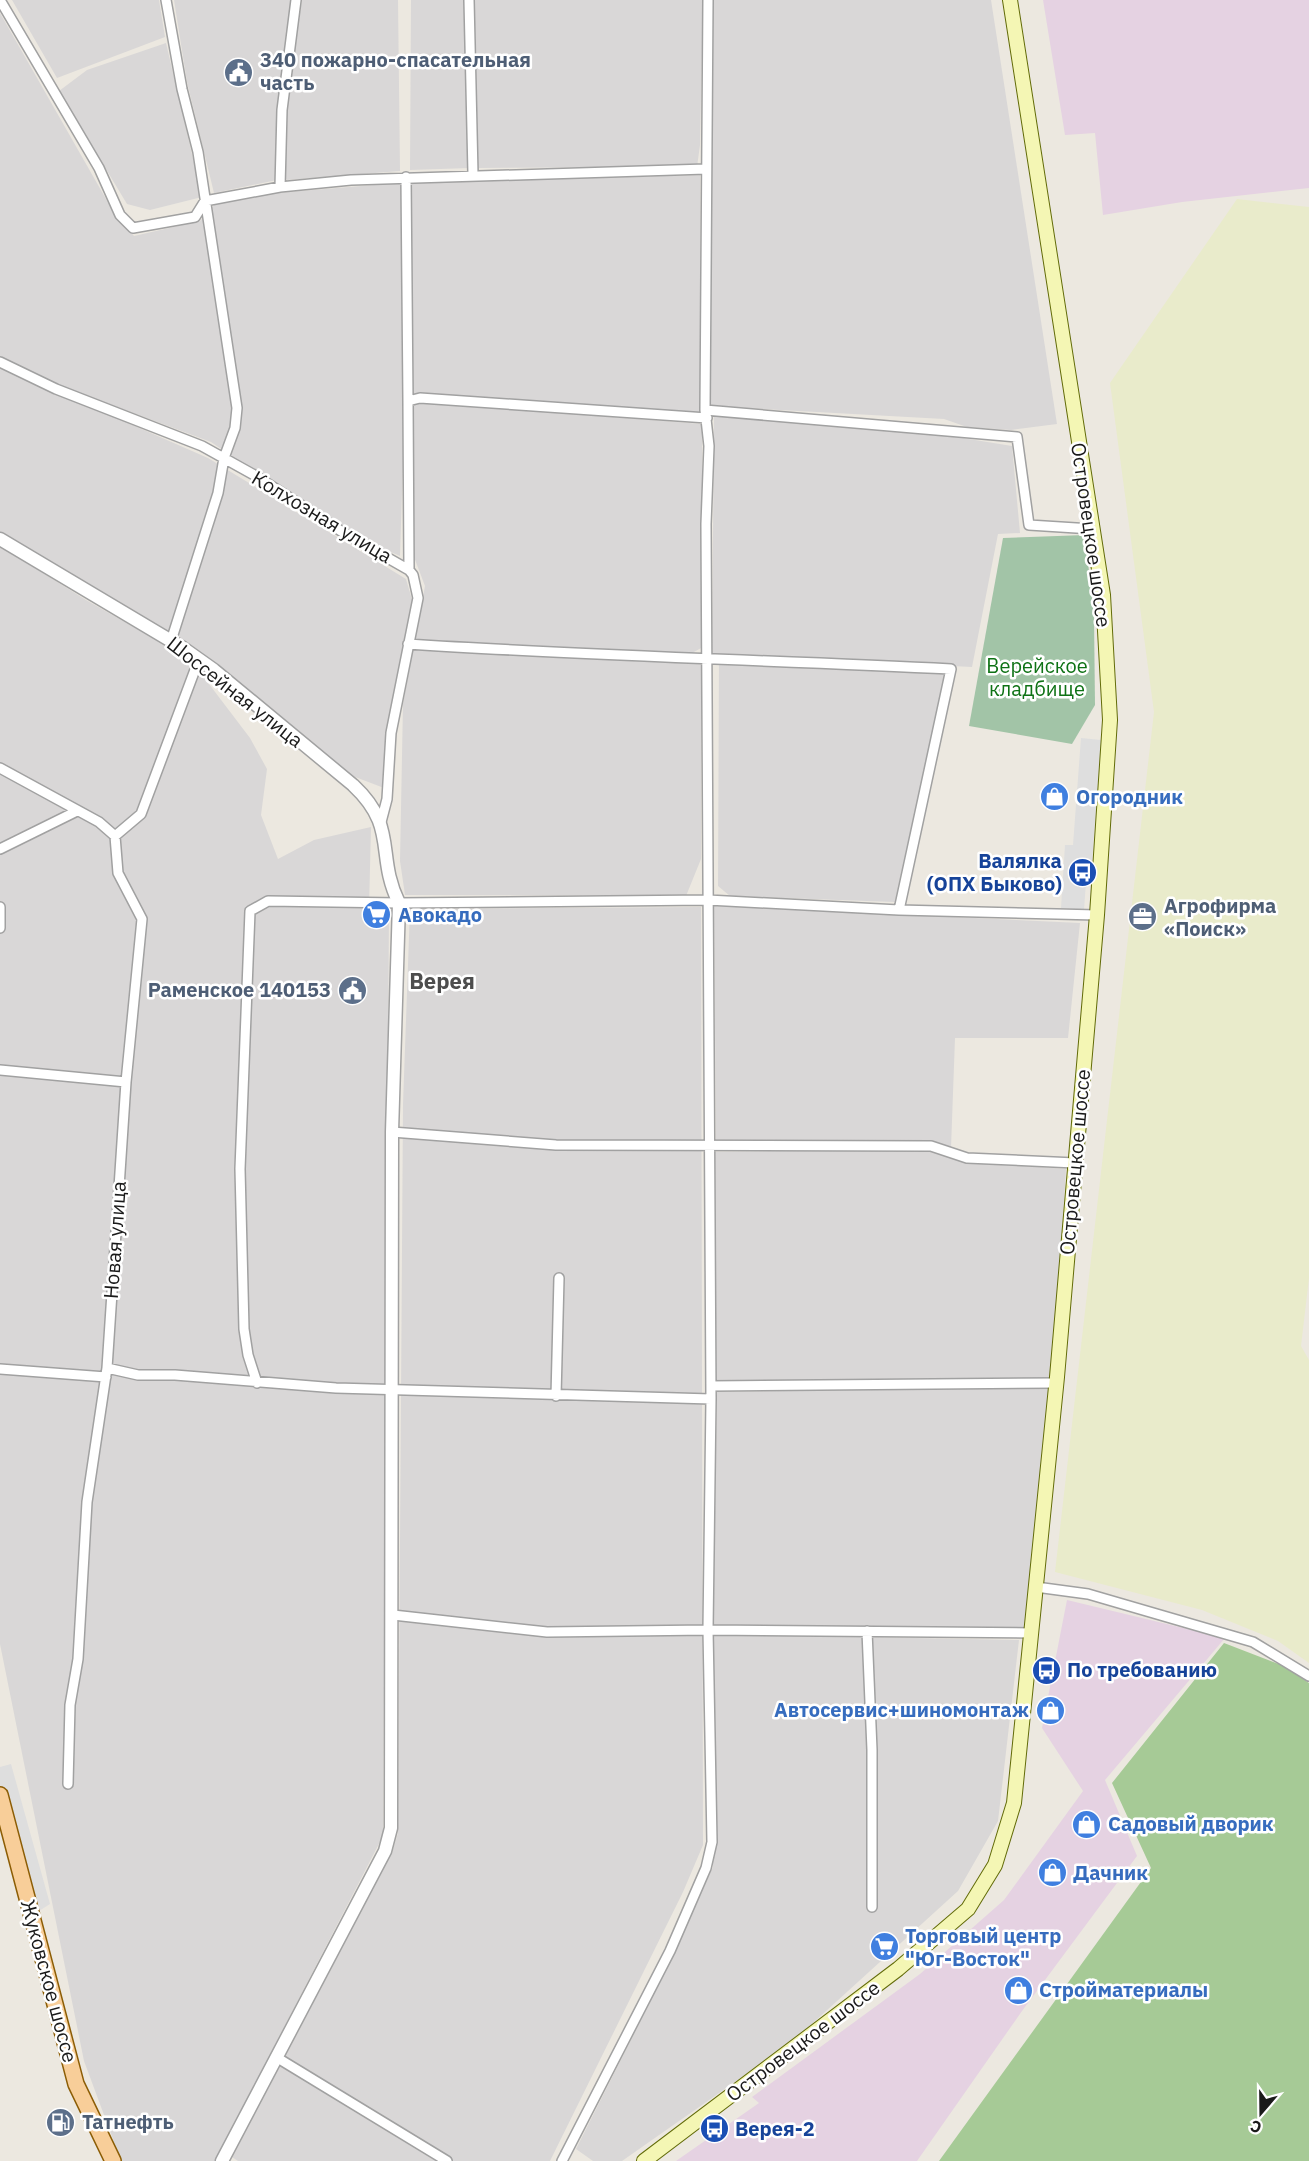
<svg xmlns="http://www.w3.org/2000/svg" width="1309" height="2161" viewBox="0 0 1309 2161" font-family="'IBM Plex Sans',sans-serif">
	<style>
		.residential { fill: #d9d7d7 }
		.industrial { fill: #e5d2e2 }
		.farmland { fill: #e9ebcb }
		.forest { fill: #a6ca96 }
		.cemetery { fill: #a2c4a7 }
		.parking { fill: #dedede }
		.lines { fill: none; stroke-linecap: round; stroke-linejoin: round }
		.minor-casing { stroke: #a1a1a1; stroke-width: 12 }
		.tertiary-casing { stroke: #a1a1a1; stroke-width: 15 }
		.secondary-casing { stroke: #626b08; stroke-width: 16 }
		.primary-casing { stroke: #8c5d05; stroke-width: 18 }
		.minor { stroke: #fff; stroke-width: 9 }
		.tertiary { stroke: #fff; stroke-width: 12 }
		.secondary { stroke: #f4f6b4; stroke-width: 14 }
		.primary { stroke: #f8ce99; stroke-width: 15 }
		.labels { text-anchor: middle; stroke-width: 5; stroke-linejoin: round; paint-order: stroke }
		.service-label { font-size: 20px; font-weight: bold; fill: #4e5e75; stroke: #fff; text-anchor: start }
		.street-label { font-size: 20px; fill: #1a1a1a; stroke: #fff }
		.park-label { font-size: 20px; fill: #0e7215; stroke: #fff }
		.shop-label { font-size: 20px; font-weight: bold; fill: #366cbe; stroke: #fff; text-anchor: start }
		.transit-label { font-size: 20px; font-weight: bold; fill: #164399; stroke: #fff; text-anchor: start }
		.quarter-label { font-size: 22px; font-weight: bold; fill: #4d4d4d; stroke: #fff }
	</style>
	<rect width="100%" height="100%" fill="#ece8e0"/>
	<path class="residential" d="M 12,0 L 159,0 L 165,37 L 57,78 Z
		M 174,0 L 291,0 L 277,180 L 214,193 L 187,82 Z
		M 302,0 L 398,0 L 400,171 L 287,180 L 282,175 L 285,110 Z
		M 411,0 L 464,0 L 470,168 L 410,170 Z
		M 474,0 L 703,0 L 700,145 L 697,167 L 477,168 Z
		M 712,0 L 991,0 L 1057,424 L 1011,430 L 967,427 L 944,419 L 708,406 Z
		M 0,13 L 114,213 L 134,236 L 200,221 L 217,202 L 276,193 L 398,183 L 700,175 L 701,414 L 405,395 L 400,556 L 344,532 L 211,442 L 69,389 L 0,358 Z
		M 166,43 L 202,197 L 150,210 L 127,204 L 59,91 L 87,70 Z
		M 0,367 L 208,458 L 406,579 L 413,603 L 384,788 L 350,775 L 181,639 L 0,536 Z
		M 423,402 L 702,424 L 703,647 L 692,653 L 552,650 L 415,639 L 425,586 L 414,557 L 414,405 Z
		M 714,415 L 858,421 L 1012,446 L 1020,533 L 998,534 L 972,667 L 712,654 Z
		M 0,546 L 86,600 L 190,659 L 250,738 L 267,769 L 261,815 L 278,859 L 314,840 L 371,827 L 369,909 L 389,909 L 383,1836 L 215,2161 L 122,2161 L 120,2158 L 84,2061 L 0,1644 Z
		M 413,649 L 701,663 L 701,859 L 686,896 L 405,895 L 400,861 L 403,704 Z
		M 719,658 L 945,674 L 895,902 L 730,896 L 718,886 Z
		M 714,906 L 1080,923 L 1068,1038 L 955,1038 L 951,1148 L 931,1142 L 716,1144 Z
		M 701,907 L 703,1845 L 683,1892 L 550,2161 L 238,2161 L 232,2157 L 392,1853 L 398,1833 L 403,1104 L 410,909 Z
		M 926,1149 L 970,1162 L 1066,1169 L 1053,1380 L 716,1382 L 715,1152 Z
		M 1050,1387 L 1028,1629 L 713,1626 L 717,1392 Z
		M 714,1634 L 1019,1640 L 998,1821 L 958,1891 L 792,2042 L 622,2161 L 593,2161 L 576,2149 L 656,1990 L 713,1867 Z"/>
	<path class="industrial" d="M 1043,0 L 1309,0 L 1309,188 L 1182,202 L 1103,215 L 1095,133 L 1065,135 Z
		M 1067,1600 L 1225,1638 L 1105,1780 L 1137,1856 L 1022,2011 L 917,2161 L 676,2161 L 759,2103 L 752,2097 L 920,1974 L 1004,1900 L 1083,1791 L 1042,1728 Z"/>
	<path class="farmland" d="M 1237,199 L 1309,207 L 1309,1278 L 1301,1346 L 1309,1360 L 1309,1663 L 1278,1641 L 1202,1610 L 1055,1572 L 1154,712 L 1110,383 Z"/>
	<path class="forest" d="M 1224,1643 L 1284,1666 L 1309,1683 L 1309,2161 L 939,2161 L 1151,1868 L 1112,1783 Z"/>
	<path class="cemetery" d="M 1085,535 L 1094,617 L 1095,705 L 1072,744 L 969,726 L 1003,538 Z"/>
	<path class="parking" d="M 1081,738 L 1101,740 L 1092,863 L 1077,862 L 1075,881 L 1086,882 L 1084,910 L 1061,908 L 1065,845 L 1073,845 Z
		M 11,1764 L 50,1904 L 31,1916 L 0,1796 L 0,1767 Z"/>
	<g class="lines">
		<defs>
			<path id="minor" d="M 0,0 L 99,168 L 120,215 L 133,228 L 195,217 L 205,201 L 280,187 L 351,180 L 706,169
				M 166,0 L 182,89 L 198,152 L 237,408 L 235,428 L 224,458 L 218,493 L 171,641
				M 469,0 L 473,174
				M 406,177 L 408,401
				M 280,187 L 282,110 L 296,0
				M 0,362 L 56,389 L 202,446 L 256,476 L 344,533 L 409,570 L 413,575 L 418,598 L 391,733 L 387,799 L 381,822
				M 705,410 L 1017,437 L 1029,525 L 1092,529
				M 409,570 L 408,401 L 420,398 L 707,418
				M 408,644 C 589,656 770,660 951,669 L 899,910
				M 0,768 L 99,822 L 115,836 L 118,873 L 142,919 L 126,1082 L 107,1368 L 87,1502 L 78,1659 L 70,1705 L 68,1784
				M 115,836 L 141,814 L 199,659
				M 0,849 L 77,811
				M 0,907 L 0,928
				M 0,1070 L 126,1082
				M 392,1132 L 556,1145 L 931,1146 L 967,1158 L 1075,1163
				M 107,1368 L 138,1375 L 175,1375 L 336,1388 L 711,1399
				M 0,1369 L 106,1377
				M 257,1383 L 248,1355 L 244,1329 L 240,1169 L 250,911 L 268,901 L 399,903 L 708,900 L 899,910 L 1097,915
				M 711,1386 L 1056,1383
				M 556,1396 L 559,1278
				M 1036,1587 L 1088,1594 L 1253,1642 L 1309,1676
				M 393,1615 L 547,1632 L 708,1630 L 1032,1633
				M 867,1631 L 872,1750 L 872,1907
				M 276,2057 L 447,2161
				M 562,2161 L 670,1951 L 706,1868 L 712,1842 L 708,1630 L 711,1399 L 706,524 L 709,446 L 705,410 L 708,0"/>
			<path id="tertiary" d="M 0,539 L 183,648 L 214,670 L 353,785 C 399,828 375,854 399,903 L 392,1132 L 391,1828 L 385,1851 L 222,2161"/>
			<path id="secondary" d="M 644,2161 L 898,1969 L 968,1909 L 995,1865 L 1014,1803 L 1057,1377 L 1097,915 L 1110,720 L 1103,595 L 1010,0"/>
			<path id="primary" d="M 0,1795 L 76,2084 L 113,2161"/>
		</defs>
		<use href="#minor" class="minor-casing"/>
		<use href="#tertiary" class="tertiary-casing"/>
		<use href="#secondary" class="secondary-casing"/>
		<use href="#primary" class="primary-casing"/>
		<use href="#minor" class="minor"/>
		<use href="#tertiary" class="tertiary"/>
		<use href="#secondary" class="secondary"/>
		<use href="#primary" class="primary"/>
	</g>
	<defs>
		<symbol id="civic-disc" viewBox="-11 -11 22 22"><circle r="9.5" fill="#5c6f8a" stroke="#fff"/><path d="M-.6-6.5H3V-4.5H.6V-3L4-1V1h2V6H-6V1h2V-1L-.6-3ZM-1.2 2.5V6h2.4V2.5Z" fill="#fff"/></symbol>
		<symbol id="shop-disc" viewBox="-11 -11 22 22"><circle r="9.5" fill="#3f7fe0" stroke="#fff"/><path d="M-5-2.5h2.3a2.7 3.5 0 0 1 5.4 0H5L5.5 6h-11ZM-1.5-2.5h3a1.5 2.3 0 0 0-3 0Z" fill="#fff"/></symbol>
		<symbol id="bus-disc" viewBox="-11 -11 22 22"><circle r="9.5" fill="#1a4fb4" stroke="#fff"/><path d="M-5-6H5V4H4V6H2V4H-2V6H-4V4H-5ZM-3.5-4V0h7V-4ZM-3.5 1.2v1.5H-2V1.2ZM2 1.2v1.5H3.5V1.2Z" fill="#fff"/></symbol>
		<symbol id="supermarket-disc" viewBox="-11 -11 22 22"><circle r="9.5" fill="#3f7fe0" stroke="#fff"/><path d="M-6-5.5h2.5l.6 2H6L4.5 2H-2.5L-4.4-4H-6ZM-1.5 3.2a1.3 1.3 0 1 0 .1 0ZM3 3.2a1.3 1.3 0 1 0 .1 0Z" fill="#fff"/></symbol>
		<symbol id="office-disc" viewBox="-11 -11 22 22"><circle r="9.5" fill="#5c6f8a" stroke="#fff"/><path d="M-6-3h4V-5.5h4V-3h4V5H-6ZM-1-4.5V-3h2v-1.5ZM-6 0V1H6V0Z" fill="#fff"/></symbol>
		<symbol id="fuel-disc" viewBox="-11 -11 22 22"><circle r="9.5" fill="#5c6f8a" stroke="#fff"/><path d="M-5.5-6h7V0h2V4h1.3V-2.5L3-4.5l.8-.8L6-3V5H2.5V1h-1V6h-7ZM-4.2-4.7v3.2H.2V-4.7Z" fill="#fff"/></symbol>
	</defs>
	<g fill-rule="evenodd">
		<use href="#civic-disc" x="222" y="56" width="33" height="33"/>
		<use href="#shop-disc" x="1038" y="780" width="33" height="33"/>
		<use href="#bus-disc" x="1066" y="856" width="33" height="33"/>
		<use href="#supermarket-disc" x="360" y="898" width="33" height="33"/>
		<use href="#office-disc" x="1126" y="900" width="33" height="33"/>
		<use href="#civic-disc" x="336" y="974" width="33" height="33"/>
		<use href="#bus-disc" x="1030" y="1654" width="33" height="33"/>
		<use href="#shop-disc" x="1034" y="1694" width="33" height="33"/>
		<use href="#shop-disc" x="1070" y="1808" width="33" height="33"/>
		<use href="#shop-disc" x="1036" y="1856" width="33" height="33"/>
		<use href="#supermarket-disc" x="868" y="1930" width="33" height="33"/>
		<use href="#shop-disc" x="1002" y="1974" width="33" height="33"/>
		<use href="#fuel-disc" x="44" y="2106" width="33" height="33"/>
		<use href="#bus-disc" x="698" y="2112" width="33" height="33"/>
	</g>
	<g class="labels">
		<g class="service-label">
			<text x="260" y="67">340 пожарно-спасательная<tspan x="260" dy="23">часть</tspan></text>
			<text x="1164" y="913">Агрофирма<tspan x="1164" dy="23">«Поиск»</tspan></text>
			<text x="331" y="997" text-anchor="end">Раменское 140153</text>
			<text x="82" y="2129">Татнефть</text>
		</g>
		<g class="street-label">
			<text transform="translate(322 517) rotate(31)" y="7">Колхозная улица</text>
			<text transform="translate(1091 535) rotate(82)" y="7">Островецкое шоссе</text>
			<text transform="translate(235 692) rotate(38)" y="7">Шоссейная улица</text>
			<text transform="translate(1075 1162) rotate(-85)" y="7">Островецкое шоссе</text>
			<text transform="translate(115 1240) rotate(-86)" y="7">Новая улица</text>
			<text transform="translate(49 1981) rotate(75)" y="7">Жуковское шоссе</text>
			<text transform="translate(803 2041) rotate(-37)" y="7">Островецкое шоссе</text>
		</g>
		<g class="park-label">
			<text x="1037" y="673">Верейское<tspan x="1037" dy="23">кладбище</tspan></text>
		</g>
		<g class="shop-label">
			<text x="1076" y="804">Огородник</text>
			<text x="398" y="922">Авокадо</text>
			<text x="1029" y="1717" text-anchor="end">Автосервис+шиномонтаж</text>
			<text x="1108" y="1831">Садовый дворик</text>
			<text x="1073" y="1880">Дачник</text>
			<text x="905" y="1943">Торговый центр<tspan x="905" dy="23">"Юг-Восток"</tspan></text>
			<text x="1039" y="1997">Стройматериалы</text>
		</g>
		<g class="transit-label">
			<text x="1062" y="868" text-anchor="end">Валялка<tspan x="1062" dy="23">(ОПХ Быково)</tspan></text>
			<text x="1067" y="1677">По требованию</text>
			<text x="735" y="2136">Верея-2</text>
		</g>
		<g class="quarter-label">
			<text x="442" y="989">Верея</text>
		</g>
	</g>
	<g transform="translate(1261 2113) rotate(200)" stroke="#ffffff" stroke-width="4.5" paint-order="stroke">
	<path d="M0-4.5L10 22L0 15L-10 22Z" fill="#1a1a1a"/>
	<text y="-9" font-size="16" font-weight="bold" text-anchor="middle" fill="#1a1a1a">С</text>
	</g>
</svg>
